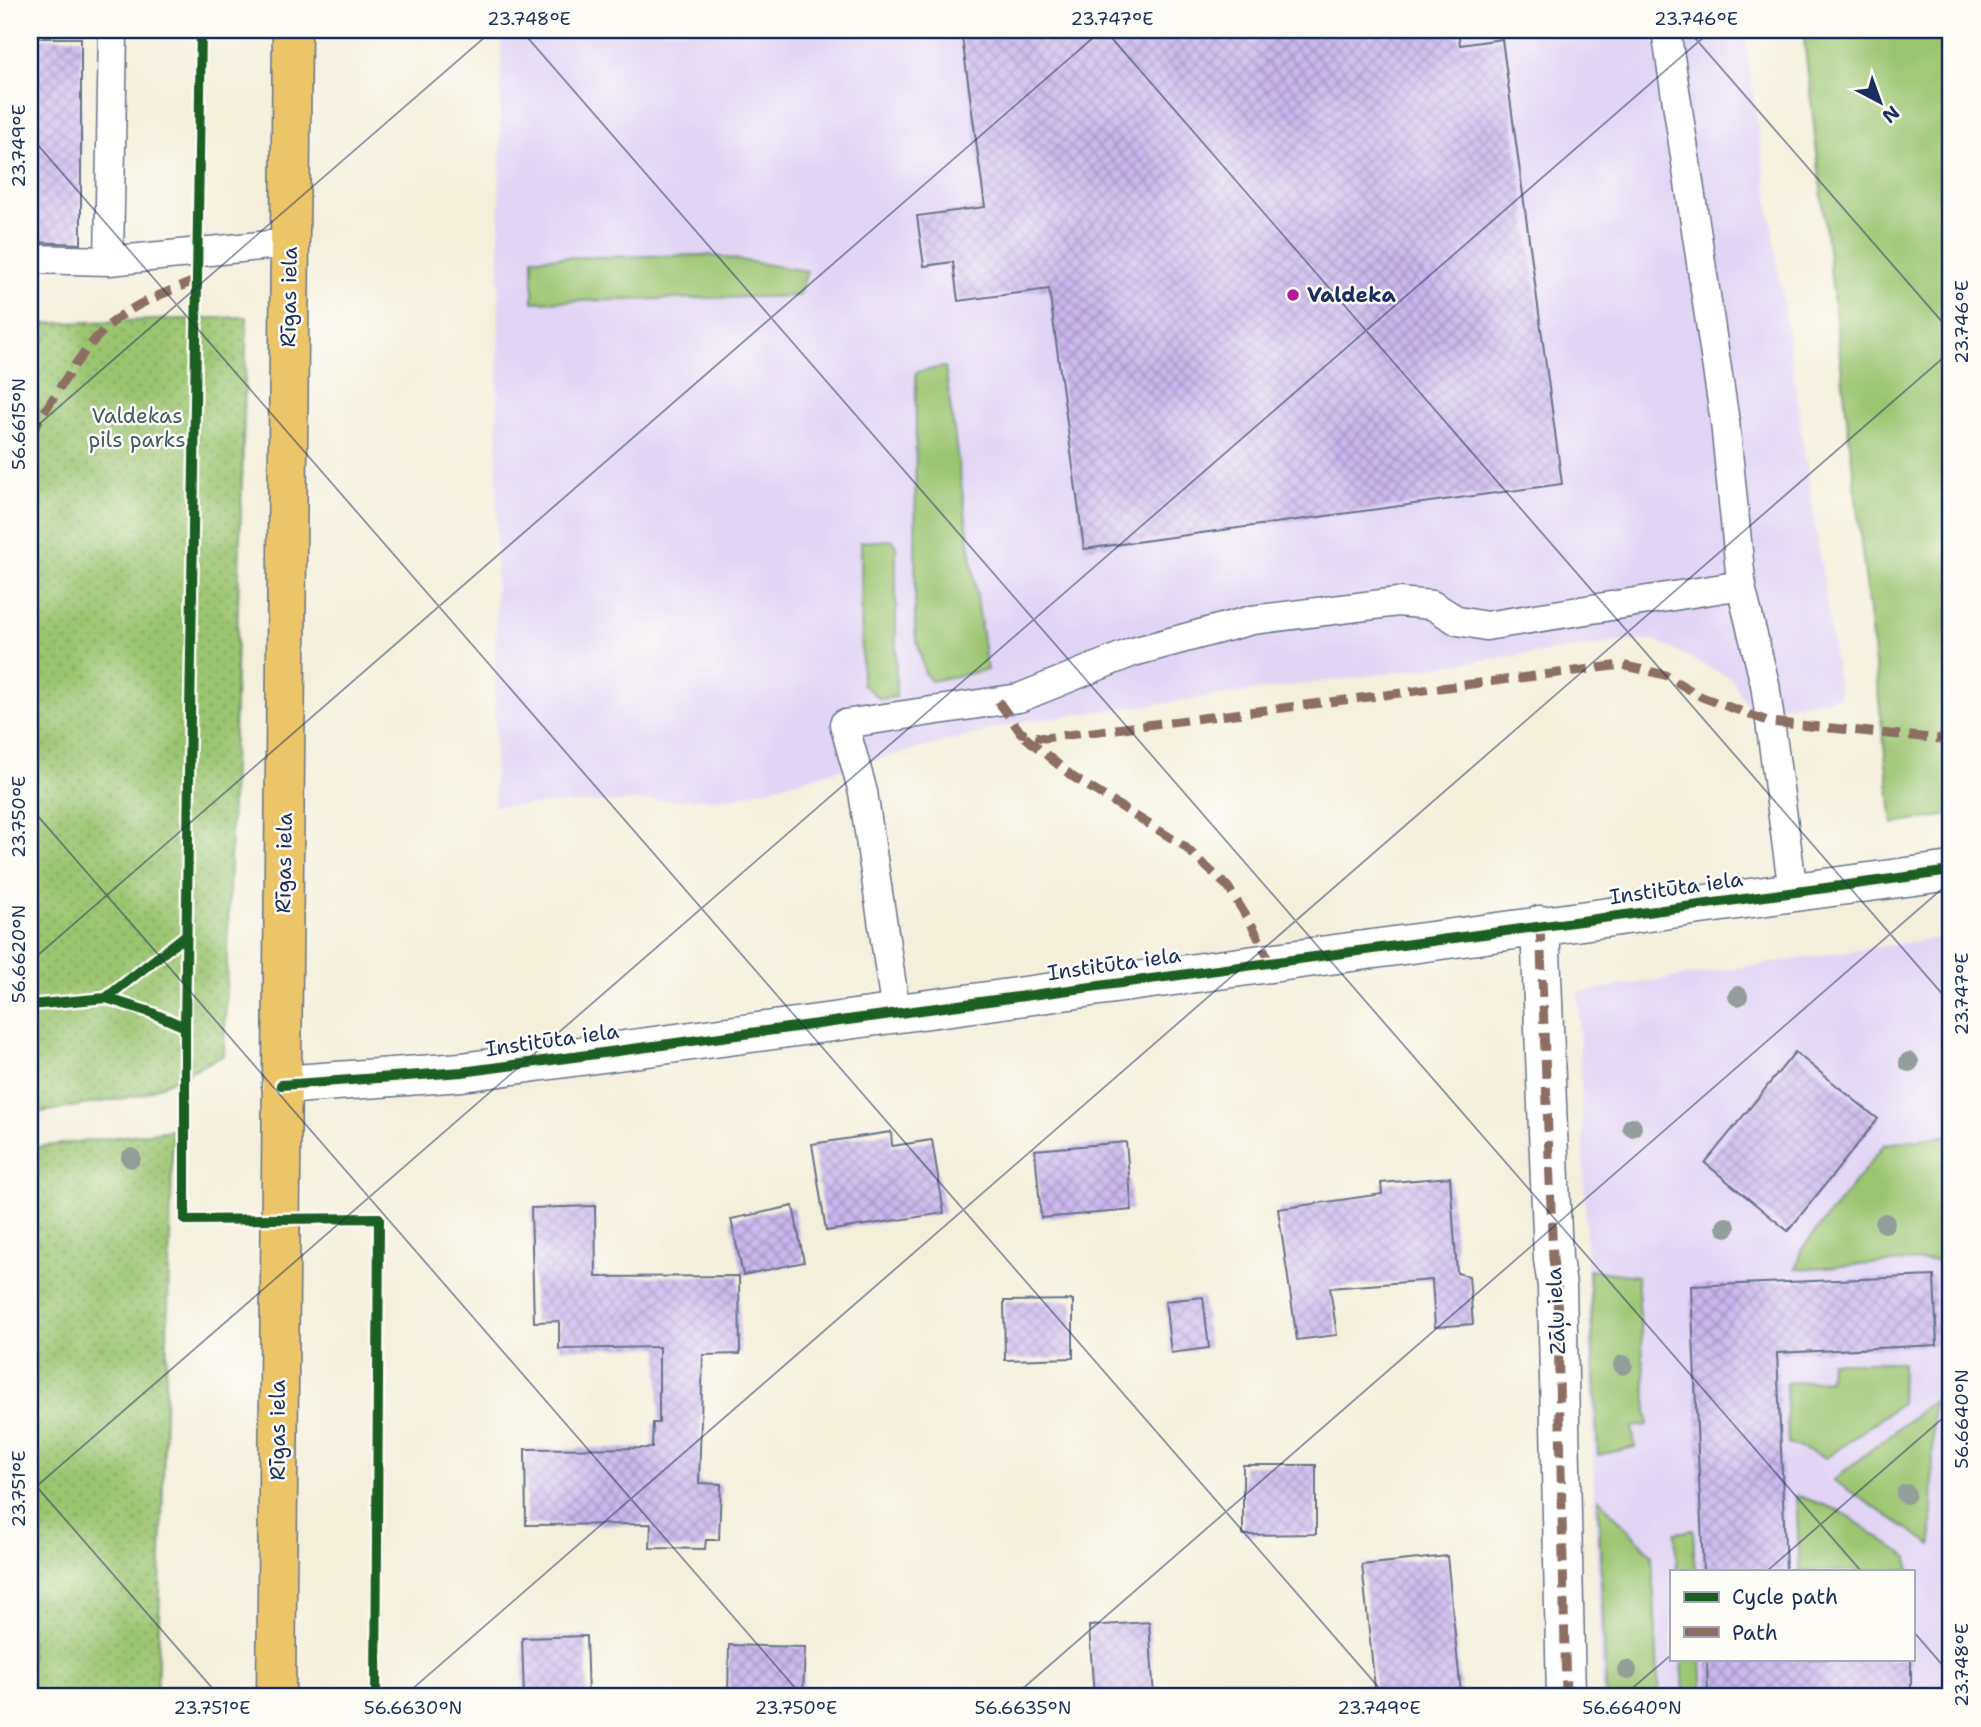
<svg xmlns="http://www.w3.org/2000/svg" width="1981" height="1727" viewBox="0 0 1981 1727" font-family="'Shantell Sans',sans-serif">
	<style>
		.built { fill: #e1d4f4; fill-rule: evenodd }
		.grass { fill: #9bc470; stroke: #5b7a67; stroke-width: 2 }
		.park { fill: url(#park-dots); stroke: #5b7a67; stroke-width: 2 }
		.building { fill: url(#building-cross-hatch) }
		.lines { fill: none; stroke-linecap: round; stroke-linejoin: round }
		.service-casing { stroke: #67728a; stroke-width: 31 }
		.minor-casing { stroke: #67728a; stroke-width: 41 }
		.primary-casing { stroke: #67728a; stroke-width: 41 }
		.service { stroke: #fff; stroke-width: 28 }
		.minor { stroke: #fff; stroke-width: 38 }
		.primary { stroke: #ecc569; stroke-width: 38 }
		.quiet { stroke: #8d6e63; stroke-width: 9; stroke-dasharray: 18 9; stroke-linecap: butt }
		.cycleway-casing { stroke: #fdfcf7; stroke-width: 15 }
		.cycleway { stroke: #1b5e20; stroke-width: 10 }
		.tree { fill: #929e99 }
		.ticks { fill: none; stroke: #1b2f5e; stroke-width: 2; stroke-opacity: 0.45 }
		.poi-dot { fill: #b5179e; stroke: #fdfcf7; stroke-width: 2.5 }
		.labels { text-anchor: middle; stroke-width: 5; stroke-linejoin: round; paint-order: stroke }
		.poi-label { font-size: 21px; font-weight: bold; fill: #1b2f5e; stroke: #fdfcf7; text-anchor: start }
		.street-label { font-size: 21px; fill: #1b2f5e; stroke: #fdfcf7 }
		.park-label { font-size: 21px; fill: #415c63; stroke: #fdfcf7 }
		.neatline { fill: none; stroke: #1b2f5e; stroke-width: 2.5 }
		.ticks-label { font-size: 18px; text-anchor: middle; fill: #1b2f5e }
	</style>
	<defs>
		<pattern id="park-dots" width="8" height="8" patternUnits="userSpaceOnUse" patternTransform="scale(1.75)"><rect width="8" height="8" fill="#9bc470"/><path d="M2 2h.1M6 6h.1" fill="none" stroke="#7ea05f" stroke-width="1.8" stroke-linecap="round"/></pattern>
		<pattern id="building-cross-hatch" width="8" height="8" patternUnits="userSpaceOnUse" patternTransform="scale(1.75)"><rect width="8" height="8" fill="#cbb7ee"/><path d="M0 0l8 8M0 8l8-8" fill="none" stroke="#a495c4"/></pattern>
	</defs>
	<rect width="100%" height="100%" fill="#fdfcf7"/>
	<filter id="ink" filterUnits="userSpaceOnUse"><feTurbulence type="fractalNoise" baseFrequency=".0143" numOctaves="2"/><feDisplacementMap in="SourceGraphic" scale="14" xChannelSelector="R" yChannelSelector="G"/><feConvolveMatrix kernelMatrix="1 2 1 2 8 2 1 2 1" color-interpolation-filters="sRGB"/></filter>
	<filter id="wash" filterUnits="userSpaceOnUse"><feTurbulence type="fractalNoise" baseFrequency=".00686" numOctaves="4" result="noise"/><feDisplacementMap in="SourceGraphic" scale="28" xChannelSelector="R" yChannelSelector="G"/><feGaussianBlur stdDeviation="1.57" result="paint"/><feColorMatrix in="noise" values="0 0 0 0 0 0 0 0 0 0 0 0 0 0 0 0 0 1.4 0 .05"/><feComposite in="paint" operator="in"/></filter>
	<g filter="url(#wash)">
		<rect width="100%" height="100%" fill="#f4efdb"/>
		<path class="built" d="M 501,30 L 1744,30 L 1840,697 L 1750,711 L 1731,678 L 1654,640 L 1628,641 L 1022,722 L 732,798 L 494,806 Z
			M 1951,936 L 1951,1697 L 1601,1697 L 1578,992 ZM 1671,1571 L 1913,1571 L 1913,1659 L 1671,1659 Z"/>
		<path class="grass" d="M 1803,30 L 1951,30 L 1951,815 L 1893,824 Z
			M 708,255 L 807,271 L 799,296 L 533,302 L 533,258 Z
			M 945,367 L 987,670 L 931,681 L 925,674 L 915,632 L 916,372 Z
			M 893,540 L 896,546 L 896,697 L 880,699 L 862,684 L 861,542 Z
			M 1951,1135 L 1951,1259 L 1796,1269 L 1801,1250 L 1885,1144 Z
			M 1589,1270 L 1637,1276 L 1648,1425 L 1632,1427 L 1635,1447 L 1598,1455 Z
			M 1830,1362 L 1902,1362 L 1901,1403 L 1826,1458 L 1788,1443 L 1786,1383 L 1829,1380 Z
			M 1933,1401 L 1932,1545 L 1833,1480 Z
			M 1796,1495 L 1840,1511 L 1908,1557 L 1909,1571 L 1800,1571 Z
			M 1598,1498 L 1652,1555 L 1659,1697 L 1606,1697 Z
			M 1693,1530 L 1695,1571 L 1677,1571 L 1675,1533 Z
			M 1682,1659 L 1701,1659 L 1703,1695 L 1684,1694 Z"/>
		<path class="park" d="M 247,317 L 224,1055 L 142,1095 L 30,1114 L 30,324 Z
			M 173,1130 L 157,1697 L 30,1697 L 30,1148 Z"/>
		<g id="blocks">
			<path class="building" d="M 961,30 L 1458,30 L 1460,45 L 1502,39 L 1562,484 L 1084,549 L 1049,289 L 958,301 L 953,262 L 924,266 L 917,216 L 985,207 Z
				M 30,38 L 81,38 L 81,244 L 30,242 Z
				M 1795,1052 L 1878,1119 L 1788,1231 L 1705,1163 Z
				M 891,1132 L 892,1146 L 932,1140 L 944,1213 L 826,1231 L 812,1144 Z
				M 1126,1142 L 1132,1210 L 1041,1218 L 1035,1150 Z
				M 1450,1177 L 1457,1273 L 1469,1276 L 1473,1324 L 1435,1327 L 1432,1280 L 1330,1288 L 1337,1335 L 1297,1340 L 1278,1209 L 1382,1194 L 1381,1183 Z
				M 595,1206 L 596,1277 L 739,1276 L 740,1354 L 703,1355 L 699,1483 L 721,1484 L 719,1540 L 706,1540 L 705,1549 L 650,1548 L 651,1524 L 526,1525 L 525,1449 L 652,1448 L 653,1423 L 659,1423 L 659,1347 L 559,1349 L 559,1321 L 534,1322 L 531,1208 Z
				M 793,1206 L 804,1262 L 743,1275 L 731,1219 Z
				M 1934,1276 L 1937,1345 L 1777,1353 L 1786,1571 L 1703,1571 L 1691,1286 Z
				M 1203,1297 L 1209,1348 L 1171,1353 L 1165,1301 Z
				M 1073,1300 L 1073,1358 L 1005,1360 L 1004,1301 Z
				M 1243,1465 L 1316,1465 L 1316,1534 L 1243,1535 Z
				M 1447,1556 L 1461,1694 L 1376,1697 L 1362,1565 Z
				M 1149,1622 L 1154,1697 L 1094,1697 L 1089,1626 Z
				M 586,1636 L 588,1697 L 524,1697 L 522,1638 Z
				M 729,1645 L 805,1647 L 803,1697 L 728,1697 Z
				M 1707,1659 L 1911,1659 L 1911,1691 L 1708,1697 Z"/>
		</g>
	</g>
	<g filter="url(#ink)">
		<use href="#blocks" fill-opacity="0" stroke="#67728a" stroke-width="2"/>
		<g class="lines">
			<defs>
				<path id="service" d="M 113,30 L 109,261 L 290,243
					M 1666,30 L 1725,422 L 1742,591 L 1765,684 L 1793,892
					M 30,259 L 109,261
					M 896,1013 L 863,792 L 844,724 L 1019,698 L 1133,652 L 1252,620 L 1398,602 L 1432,605 L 1458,621 L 1486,626 L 1742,585"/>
				<path id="minor" d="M 1540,925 L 1553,1259 L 1557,1286 L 1566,1697
					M 281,1085 L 462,1072 L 1951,871"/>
				<path id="primary" d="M 276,1697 L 292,30"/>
			</defs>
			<use href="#service" class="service-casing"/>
			<use href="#minor" class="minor-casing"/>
			<use href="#primary" class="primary-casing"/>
			<use href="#service" class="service"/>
			<use href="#minor" class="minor"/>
			<use href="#primary" class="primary"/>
			<path class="quiet" d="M 30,434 C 54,399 81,347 114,321 C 137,302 169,292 196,280
				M 998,701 L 1021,733 L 1044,738 L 1622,665 L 1665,675 L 1702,697 L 1770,722 L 1951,740
				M 1025,737 L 1073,777 L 1184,846 L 1228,887 L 1253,927 L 1270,962
				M 1540,925 L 1553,1259 L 1557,1286 L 1566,1697"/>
			<defs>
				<path id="cycleway" d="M 201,30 L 185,1027 L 185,1220 L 379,1218 L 376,1697
					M 106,998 L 186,935
					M 30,1005 L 106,998 L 150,1012 L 185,1027
					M 281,1085 L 462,1072 L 1951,871"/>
			</defs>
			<use href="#cycleway" class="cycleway-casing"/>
			<use href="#cycleway" class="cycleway"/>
		</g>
		<g class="tree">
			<circle cx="1738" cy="996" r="10"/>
			<circle cx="1909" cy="1062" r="10"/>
			<circle cx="1632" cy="1127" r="10"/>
			<circle cx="131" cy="1158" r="10"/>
			<circle cx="1885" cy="1223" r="10"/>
			<circle cx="1726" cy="1227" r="10"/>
			<circle cx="1623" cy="1365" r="10"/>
			<circle cx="1906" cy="1494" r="10"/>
			<circle cx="1627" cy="1670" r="10"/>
		</g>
	</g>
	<path class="ticks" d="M 521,30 L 1861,1571M 1105,30 L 1951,1004M 1688,30 L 1951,332M 30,136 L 1387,1697M 30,432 L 493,30M 30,807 L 803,1697M 30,962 L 1102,30M 30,1479 L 220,1697M 30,1492 L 1712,30M 1767,1571 L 1951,1411M 1913,1631 L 1951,1675M 403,1697 L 1951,351M 1013,1697 L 1951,881M 1622,1697 L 1671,1655"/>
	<circle class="poi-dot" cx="1293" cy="295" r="7"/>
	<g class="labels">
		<g class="poi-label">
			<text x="1307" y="302">Valdeka</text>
		</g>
		<g class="street-label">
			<text transform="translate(289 297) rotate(-89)" y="7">Rīgas iela</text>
			<text transform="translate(284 863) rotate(-89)" y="7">Rīgas iela</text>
			<text transform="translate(1676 888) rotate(-8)" y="7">Institūta iela</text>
			<text transform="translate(1114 964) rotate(-8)" y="7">Institūta iela</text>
			<text transform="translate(552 1040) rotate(-8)" y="7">Institūta iela</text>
			<text transform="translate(1556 1311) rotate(-93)" y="7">Zāļu iela</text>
			<text transform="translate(278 1430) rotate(-90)" y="7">Rīgas iela</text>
		</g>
		<g class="park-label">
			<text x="137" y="423">Valdekas<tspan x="137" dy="24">pils parks</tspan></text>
		</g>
	</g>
	<rect width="1981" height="1727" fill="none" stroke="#fdfcf7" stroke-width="77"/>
	<rect x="1670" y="1570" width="245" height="91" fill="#fdfcf7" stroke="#a3aaba" stroke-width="2"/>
	<rect x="1684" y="1592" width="35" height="10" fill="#1b5e20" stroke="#a3aaba" stroke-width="2"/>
	<text x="1732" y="1604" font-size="21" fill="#1b2f5e">Cycle path</text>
	<rect x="1684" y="1627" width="35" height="10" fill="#8d6e63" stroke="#a3aaba" stroke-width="2"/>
	<text x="1732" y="1640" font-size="21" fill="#1b2f5e">Path</text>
	<g transform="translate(1880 102) rotate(139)" stroke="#fdfcf7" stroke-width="5" paint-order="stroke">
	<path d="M0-5L12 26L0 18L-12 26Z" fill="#1b2f5e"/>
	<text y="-10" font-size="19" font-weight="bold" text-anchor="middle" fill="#1b2f5e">N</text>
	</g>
	<rect x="38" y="38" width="1904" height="1650" class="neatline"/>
	<g class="ticks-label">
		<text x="529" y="25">23.748°E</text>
		<text x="1112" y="25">23.747°E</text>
		<text x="1696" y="25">23.746°E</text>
		<text transform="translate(19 146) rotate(-90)" y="6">23.749°E</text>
		<text transform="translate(1962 322) rotate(-90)" y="6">23.746°E</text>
		<text transform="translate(19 424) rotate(-90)" y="6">56.6615°N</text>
		<text transform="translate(19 817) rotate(-90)" y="6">23.750°E</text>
		<text transform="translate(19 954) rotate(-90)" y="6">56.6620°N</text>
		<text transform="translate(1962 994) rotate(-90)" y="6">23.747°E</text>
		<text transform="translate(1962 1419) rotate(-90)" y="6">56.6640°N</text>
		<text transform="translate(19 1489) rotate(-90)" y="6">23.751°E</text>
		<text transform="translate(1962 1665) rotate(-90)" y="6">23.748°E</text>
		<text x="212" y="1714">23.751°E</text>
		<text x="413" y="1714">56.6630°N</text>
		<text x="796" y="1714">23.750°E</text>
		<text x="1023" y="1714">56.6635°N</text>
		<text x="1379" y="1714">23.749°E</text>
		<text x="1632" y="1714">56.6640°N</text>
	</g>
</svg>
